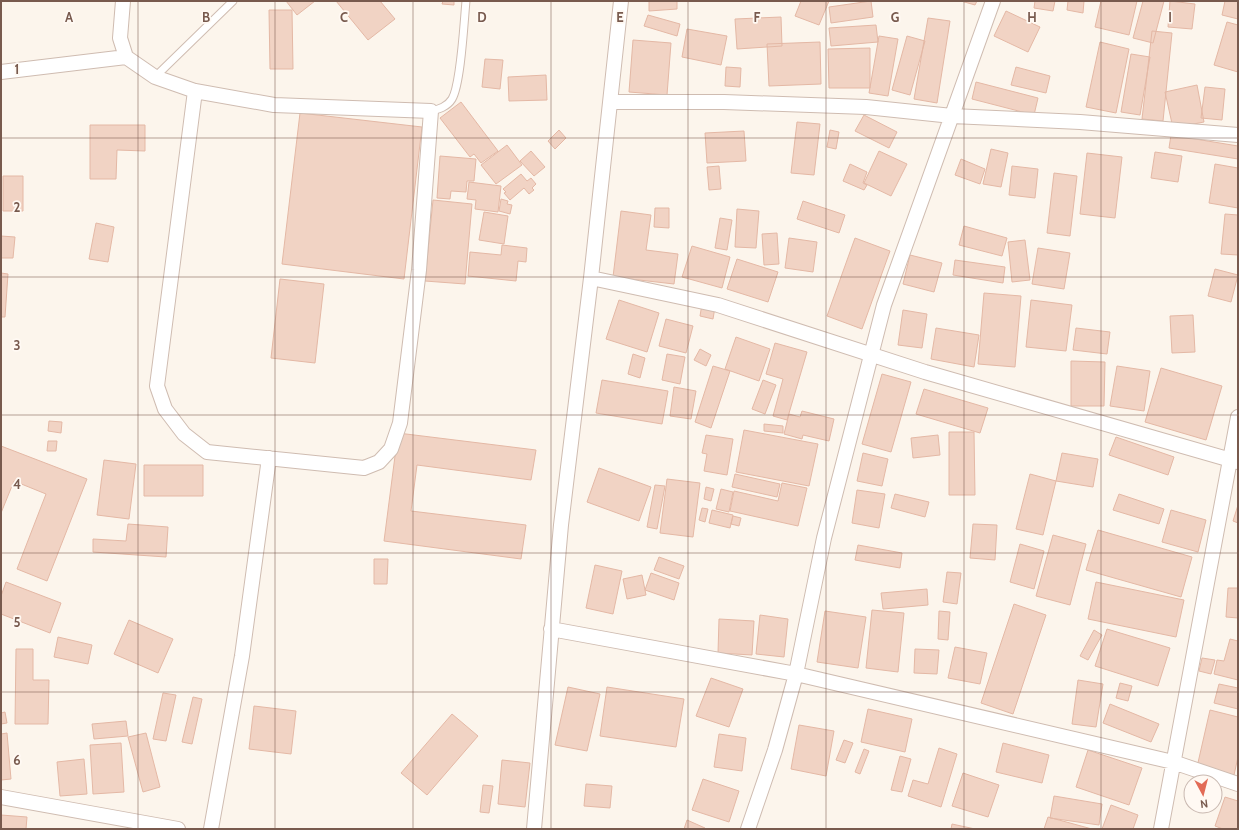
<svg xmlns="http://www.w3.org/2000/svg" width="1239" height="830" viewBox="0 0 1239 830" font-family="Cabin,sans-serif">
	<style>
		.building { fill: #f1d3c4; stroke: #e4b8a5 }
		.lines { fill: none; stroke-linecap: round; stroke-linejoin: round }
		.lane-casing { stroke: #cfbcb1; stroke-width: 9 }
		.street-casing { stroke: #cfbcb1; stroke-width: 16 }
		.lane { stroke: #fff; stroke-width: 7 }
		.street { stroke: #fff; stroke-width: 14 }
		.grid { fill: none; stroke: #785a4e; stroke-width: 1; stroke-opacity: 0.55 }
		.grid-label { font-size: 13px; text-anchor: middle; font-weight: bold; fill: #785a4e; stroke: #fff9f3; stroke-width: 3.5; stroke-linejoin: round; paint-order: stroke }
	</style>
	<rect width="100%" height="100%" fill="#fcf5ec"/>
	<path class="building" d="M 286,1 L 315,1 L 297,15 Z
		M 336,1 L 380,1 L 395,19 L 368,40 Z
		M 443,1 L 454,1 L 454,5 L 442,4 Z
		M 649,1 L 677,1 L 677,9 L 649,11 Z
		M 801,1 L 829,1 L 819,25 L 795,16 Z
		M 871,1 L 873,17 L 831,23 L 829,7 Z
		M 961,1 L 977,1 L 975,5 Z
		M 1035,1 L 1055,1 L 1053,11 L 1034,8 Z
		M 1068,1 L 1084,1 L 1083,13 L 1067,10 Z
		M 1101,1 L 1137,1 L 1129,35 L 1095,27 Z
		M 1143,1 L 1164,1 L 1153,43 L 1133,38 Z
		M 1170,1 L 1195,4 L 1192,29 L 1168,27 Z
		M 1225,1 L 1238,1 L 1238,19 L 1222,15 Z
		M 269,10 L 292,10 L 293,69 L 270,69 Z
		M 1006,11 L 1040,27 L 1028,52 L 994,36 Z
		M 648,15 L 680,24 L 677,36 L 644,26 Z
		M 781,17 L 782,46 L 737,49 L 735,19 Z
		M 928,18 L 950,21 L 937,103 L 914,99 Z
		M 1227,22 L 1238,25 L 1238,72 L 1214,65 Z
		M 876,25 L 878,42 L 831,46 L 829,28 Z
		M 687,29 L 727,36 L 721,65 L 682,57 Z
		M 1152,31 L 1172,33 L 1163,121 L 1142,119 Z
		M 879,36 L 898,39 L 888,96 L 869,93 Z
		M 907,36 L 925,41 L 910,95 L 892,90 Z
		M 633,40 L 671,43 L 667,95 L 629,92 Z
		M 820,42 L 821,84 L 769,86 L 767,44 Z
		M 1100,42 L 1129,49 L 1116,113 L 1086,107 Z
		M 870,48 L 870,88 L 829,88 L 828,49 Z
		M 1131,54 L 1150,57 L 1140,115 L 1121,112 Z
		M 485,59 L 503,60 L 500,89 L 482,87 Z
		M 726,67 L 741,68 L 740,87 L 725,86 Z
		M 1016,67 L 1050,76 L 1046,93 L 1011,85 Z
		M 546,75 L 547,100 L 509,101 L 508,77 Z
		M 976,82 L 1038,98 L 1034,115 L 972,99 Z
		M 1197,85 L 1204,122 L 1173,128 L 1165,92 Z
		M 1205,87 L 1225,89 L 1222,120 L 1201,118 Z
		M 461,102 L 498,151 L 481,163 L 474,154 L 470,157 L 440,118 Z
		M 300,113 L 422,127 L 404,279 L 282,264 Z
		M 864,115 L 897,132 L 889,148 L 855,131 Z
		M 797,122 L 820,124 L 814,175 L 791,173 Z
		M 90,125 L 145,125 L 145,151 L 117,150 L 116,179 L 90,179 Z
		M 559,130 L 566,138 L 555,149 L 548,141 Z
		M 830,130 L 839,132 L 836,149 L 827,147 Z
		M 744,131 L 746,161 L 707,163 L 705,133 Z
		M 1171,135 L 1238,146 L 1238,159 L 1169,148 Z
		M 507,145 L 522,165 L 496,184 L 481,165 Z
		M 991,149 L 1008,153 L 1001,187 L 983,184 Z
		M 531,151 L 545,167 L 534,176 L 520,161 Z
		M 879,151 L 907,164 L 891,196 L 864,183 Z
		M 1155,152 L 1182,156 L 1178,182 L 1151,178 Z
		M 1087,153 L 1122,157 L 1115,218 L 1080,214 Z
		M 440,156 L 476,159 L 474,181 L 467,181 L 466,192 L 451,191 L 450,199 L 437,198 Z
		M 961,159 L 985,169 L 980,184 L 955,175 Z
		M 850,164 L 867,172 L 863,183 L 867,185 L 864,190 L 843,181 Z
		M 1215,164 L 1238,168 L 1238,208 L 1209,203 Z
		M 719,166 L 721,189 L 709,190 L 707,167 Z
		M 1012,166 L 1038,169 L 1035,198 L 1009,195 Z
		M 1054,173 L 1077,176 L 1070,236 L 1047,233 Z
		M 521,174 L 527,181 L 531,178 L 536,184 L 532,188 L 534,190 L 529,194 L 524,188 L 510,200 L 504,193 L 506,192 L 503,189 Z
		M 3,176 L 23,176 L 23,211 L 3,211 Z
		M 469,182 L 501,186 L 498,212 L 475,209 L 476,200 L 467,199 Z
		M 501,199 L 508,201 L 507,204 L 512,205 L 510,214 L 499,211 Z
		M 433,200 L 472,204 L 465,284 L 425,281 Z
		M 803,201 L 845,215 L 839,233 L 797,219 Z
		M 655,208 L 669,208 L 669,228 L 654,227 Z
		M 737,209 L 759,211 L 756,248 L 735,247 Z
		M 621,211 L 651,215 L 646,250 L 678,254 L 674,284 L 613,277 Z
		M 484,212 L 508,216 L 504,244 L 479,240 Z
		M 1225,214 L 1238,215 L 1238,255 L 1221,254 Z
		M 720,218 L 732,220 L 727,250 L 715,248 Z
		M 96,223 L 114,227 L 108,262 L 89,259 Z
		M 964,226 L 1007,238 L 1002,256 L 959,245 Z
		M 777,233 L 779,264 L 764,265 L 762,234 Z
		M 1,236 L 15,237 L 13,258 L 1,258 Z
		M 789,238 L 817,242 L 813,272 L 785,268 Z
		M 855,238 L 890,251 L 862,329 L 827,316 Z
		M 1025,240 L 1030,280 L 1012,282 L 1008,242 Z
		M 502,245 L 527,248 L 526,262 L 518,261 L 516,281 L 468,276 L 470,252 L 501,255 Z
		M 692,246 L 730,257 L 722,288 L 682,277 Z
		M 1038,248 L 1070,253 L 1064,289 L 1032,284 Z
		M 910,255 L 942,263 L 934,292 L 903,284 Z
		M 737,259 L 778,272 L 768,302 L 727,289 Z
		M 955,260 L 1005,267 L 1003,283 L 953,275 Z
		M 1215,269 L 1238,275 L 1231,302 L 1208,296 Z
		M 1,273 L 8,274 L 5,317 L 1,317 Z
		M 280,279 L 324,284 L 315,363 L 271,358 Z
		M 984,293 L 1021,296 L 1015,367 L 978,364 Z
		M 619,300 L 659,313 L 647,352 L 606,339 Z
		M 1031,300 L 1072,305 L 1066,351 L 1026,347 Z
		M 702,304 L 715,307 L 713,319 L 700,316 Z
		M 903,310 L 927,314 L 922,348 L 898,345 Z
		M 1193,315 L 1195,352 L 1172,353 L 1170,316 Z
		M 666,319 L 693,326 L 686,353 L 659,346 Z
		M 936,328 L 979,335 L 974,367 L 931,359 Z
		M 1076,328 L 1110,332 L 1107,354 L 1073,350 Z
		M 736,337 L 770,349 L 759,381 L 725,369 Z
		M 775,343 L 807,352 L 787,420 L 773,416 L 783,379 L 766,374 Z
		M 700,349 L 711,355 L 706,366 L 694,360 Z
		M 633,354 L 645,358 L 640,378 L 628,374 Z
		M 667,354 L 685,357 L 680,384 L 662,380 Z
		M 1071,361 L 1105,362 L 1104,406 L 1071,406 Z
		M 713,366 L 730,371 L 711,428 L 695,422 Z
		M 1117,366 L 1150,371 L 1144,411 L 1110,406 Z
		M 1161,368 L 1222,386 L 1206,440 L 1145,422 Z
		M 882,374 L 911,382 L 891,452 L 862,444 Z
		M 602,380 L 668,391 L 662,424 L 596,413 Z
		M 763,380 L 776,385 L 765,414 L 752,409 Z
		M 674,387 L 696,391 L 691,419 L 670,416 Z
		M 924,389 L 988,408 L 980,433 L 916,414 Z
		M 802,411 L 834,419 L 829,441 L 803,435 L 802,439 L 784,434 L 789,414 L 800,417 Z
		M 49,421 L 62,422 L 61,433 L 48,431 Z
		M 764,424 L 783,426 L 783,433 L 764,431 Z
		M 744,430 L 818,444 L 809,486 L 736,472 Z
		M 949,432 L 974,432 L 975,495 L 949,495 Z
		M 398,433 L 536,450 L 531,480 L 417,465 L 411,511 L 526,525 L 521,559 L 384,541 Z
		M 706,435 L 733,439 L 727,475 L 704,471 L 707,454 L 702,453 Z
		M 938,435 L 940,455 L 913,458 L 911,438 Z
		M 1116,437 L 1174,457 L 1168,475 L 1109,455 Z
		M 48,441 L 57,441 L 56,451 L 47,451 Z
		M 1,446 L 87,479 L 47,581 L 17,569 L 46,494 L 14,481 L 1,513 Z
		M 863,453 L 888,459 L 882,486 L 857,481 Z
		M 1062,453 L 1098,459 L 1093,487 L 1056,481 Z
		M 104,460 L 136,464 L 129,519 L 97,515 Z
		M 144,465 L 203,465 L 203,496 L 144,496 Z
		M 599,468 L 651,487 L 639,521 L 587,502 Z
		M 735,474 L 780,484 L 777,497 L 732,487 Z
		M 1030,474 L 1056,481 L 1043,535 L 1016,529 Z
		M 667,479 L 700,483 L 693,537 L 660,533 Z
		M 782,483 L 807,488 L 798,526 L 730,511 L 734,491 L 778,501 Z
		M 655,485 L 665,486 L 657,529 L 647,527 Z
		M 706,487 L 714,489 L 711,501 L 704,499 Z
		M 721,489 L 733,492 L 729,512 L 716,509 Z
		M 857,490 L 885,494 L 879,528 L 852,523 Z
		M 895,494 L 929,502 L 925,517 L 891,508 Z
		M 1119,494 L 1164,509 L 1159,524 L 1113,510 Z
		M 1238,505 L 1238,523 L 1233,521 Z
		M 702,508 L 708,509 L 705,522 L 699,520 Z
		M 712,510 L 733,515 L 730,528 L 709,523 Z
		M 1171,510 L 1206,520 L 1198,552 L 1162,542 Z
		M 733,516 L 741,518 L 739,526 L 731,524 Z
		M 128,524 L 168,527 L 166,557 L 93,552 L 93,539 L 126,541 Z
		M 973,524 L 997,525 L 995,560 L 970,558 Z
		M 1098,530 L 1192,557 L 1181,597 L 1086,570 Z
		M 1053,535 L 1086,544 L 1070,605 L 1036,596 Z
		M 1020,544 L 1044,551 L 1034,589 L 1010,582 Z
		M 858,545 L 902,553 L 900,568 L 855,560 Z
		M 659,557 L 684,566 L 679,579 L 654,570 Z
		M 374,559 L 388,559 L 387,584 L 374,584 Z
		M 595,565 L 622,571 L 613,614 L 586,608 Z
		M 947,572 L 961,573 L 957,604 L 943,602 Z
		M 651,573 L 679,583 L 674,600 L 645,590 Z
		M 642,575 L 646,595 L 627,599 L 623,579 Z
		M 6,582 L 61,603 L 50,633 L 1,614 L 1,596 Z
		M 1096,582 L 1184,600 L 1176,637 L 1088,619 Z
		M 1228,588 L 1238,588 L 1238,618 L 1226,617 Z
		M 927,589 L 928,605 L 883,609 L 881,593 Z
		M 1014,604 L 1046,615 L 1013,714 L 981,703 Z
		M 872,610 L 904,613 L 898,672 L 866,668 Z
		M 825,611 L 866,617 L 858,668 L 817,662 Z
		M 939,611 L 950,612 L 948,640 L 938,639 Z
		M 760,615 L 788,619 L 784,657 L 756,654 Z
		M 719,619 L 754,621 L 752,655 L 718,653 Z
		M 129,620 L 173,639 L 158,673 L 114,654 Z
		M 1107,629 L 1170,648 L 1158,686 L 1095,666 Z
		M 1094,630 L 1102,635 L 1088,660 L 1080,656 Z
		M 58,637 L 92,645 L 88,664 L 54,657 Z
		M 1230,639 L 1238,641 L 1238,680 L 1214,674 L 1217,660 L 1224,661 Z
		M 955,647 L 987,653 L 980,684 L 948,678 Z
		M 16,649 L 33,649 L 33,680 L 49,680 L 48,724 L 15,724 Z
		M 915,649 L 939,650 L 937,674 L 914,673 Z
		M 1202,658 L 1215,660 L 1211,674 L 1199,671 Z
		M 711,678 L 743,689 L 729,727 L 696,716 Z
		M 1078,680 L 1103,684 L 1096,727 L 1072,724 Z
		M 1120,683 L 1132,686 L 1128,701 L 1116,698 Z
		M 1219,684 L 1238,688 L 1238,709 L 1214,703 Z
		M 568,687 L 600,694 L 587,751 L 555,745 Z
		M 607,687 L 684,699 L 676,747 L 600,736 Z
		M 163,693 L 176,695 L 166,741 L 153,739 Z
		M 193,697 L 202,699 L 192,744 L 182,742 Z
		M 1110,704 L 1159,724 L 1151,742 L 1103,723 Z
		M 254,706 L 296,711 L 291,754 L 249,749 Z
		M 868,709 L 912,719 L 905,752 L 861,742 Z
		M 1210,710 L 1238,717 L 1238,757 L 1234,775 L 1197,767 Z
		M 5,712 L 7,723 L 1,724 L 1,713 Z
		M 452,714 L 478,736 L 427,795 L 401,773 Z
		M 126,721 L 128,736 L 94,739 L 92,724 Z
		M 799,725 L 834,731 L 826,776 L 791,769 Z
		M 7,733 L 11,779 L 1,780 L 1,734 Z
		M 146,733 L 160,787 L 143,792 L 128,737 Z
		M 719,734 L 746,738 L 742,771 L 714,767 Z
		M 844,740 L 853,743 L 845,763 L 836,760 Z
		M 121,743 L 124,792 L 93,794 L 90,745 Z
		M 1003,743 L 1049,755 L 1042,783 L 996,772 Z
		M 939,748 L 957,754 L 941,807 L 908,796 L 913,780 L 928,784 Z
		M 864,749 L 869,751 L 860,774 L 855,772 Z
		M 1088,750 L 1142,768 L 1129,805 L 1076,787 Z
		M 900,756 L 911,759 L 902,792 L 891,790 Z
		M 84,759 L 87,794 L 60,796 L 57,762 Z
		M 502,760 L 530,763 L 525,807 L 498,804 Z
		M 963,773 L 999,785 L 988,817 L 952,806 Z
		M 703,779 L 739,791 L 729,822 L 692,810 Z
		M 586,784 L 612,786 L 610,808 L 584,806 Z
		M 483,785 L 493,786 L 489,813 L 480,812 Z
		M 1054,796 L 1102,804 L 1099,825 L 1050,818 Z
		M 1225,797 L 1238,801 L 1238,829 L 1223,829 L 1215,826 Z
		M 1111,805 L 1138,815 L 1133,829 L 1102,829 Z
		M 1,815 L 27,817 L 26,829 L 1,829 Z
		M 1048,817 L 1092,829 L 1044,829 Z
		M 687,820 L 705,828 L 705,829 L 684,829 Z
		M 952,824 L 975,829 L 951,829 Z"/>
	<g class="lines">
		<defs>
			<path id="lane" d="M 155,77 L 233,1
				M 431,111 C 439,109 447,107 452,99 C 461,84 464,21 466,1"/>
			<path id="street" d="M 123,1 L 120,38 L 126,57 L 155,77 L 195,91 L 274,105 L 431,111 L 419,270 L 400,423 L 391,449 L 379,462 L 364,468 L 207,452 L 184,434 L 165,409 L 157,386 L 195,91
				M 1,72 L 126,57
				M 611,102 L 724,102 L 866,107 L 952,116 L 1080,122 L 1238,135
				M 591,278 L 718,305 L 925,372 L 1238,462
				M 551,629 L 796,674 L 1173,762 L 1238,784
				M 1,797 L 178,829
				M 211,829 L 242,656 L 269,458
				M 534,829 L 561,525 L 591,278 L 621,1
				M 748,829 L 775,750 L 796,674 L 824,538 L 884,305 L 993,1
				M 1161,829 L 1238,417"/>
		</defs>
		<use href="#lane" class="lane-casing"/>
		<use href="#street" class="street-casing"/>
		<use href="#lane" class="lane"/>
		<use href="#street" class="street"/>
	</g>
	<path class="grid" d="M 138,1 L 138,829M 275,1 L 275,829M 413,1 L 413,829M 551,1 L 551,829M 688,1 L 688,829M 826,1 L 826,829M 964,1 L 964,829M 1101,1 L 1101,829M 1,138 L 1238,138M 1,277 L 1238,277M 1,415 L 1238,415M 1,553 L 1238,553M 1,692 L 1238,692"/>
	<g class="grid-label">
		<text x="69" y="22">A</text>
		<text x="206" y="22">B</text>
		<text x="344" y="22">C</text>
		<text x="482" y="22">D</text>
		<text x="620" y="22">E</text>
		<text x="757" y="22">F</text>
		<text x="895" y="22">G</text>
		<text x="1032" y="22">H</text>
		<text x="1170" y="22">I</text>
		<text x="17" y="74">1</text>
		<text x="17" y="212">2</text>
		<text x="17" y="350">3</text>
		<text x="17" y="489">4</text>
		<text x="17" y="627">5</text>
		<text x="17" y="765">6</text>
	</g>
	<rect width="1239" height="830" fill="none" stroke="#785a4e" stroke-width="4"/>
	<g transform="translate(1203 794) rotate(173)"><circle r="19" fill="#fff9f3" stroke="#c9b9b1"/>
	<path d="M0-3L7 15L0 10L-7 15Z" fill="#e26b56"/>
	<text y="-6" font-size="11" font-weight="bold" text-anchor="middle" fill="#785a4e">N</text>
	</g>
</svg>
